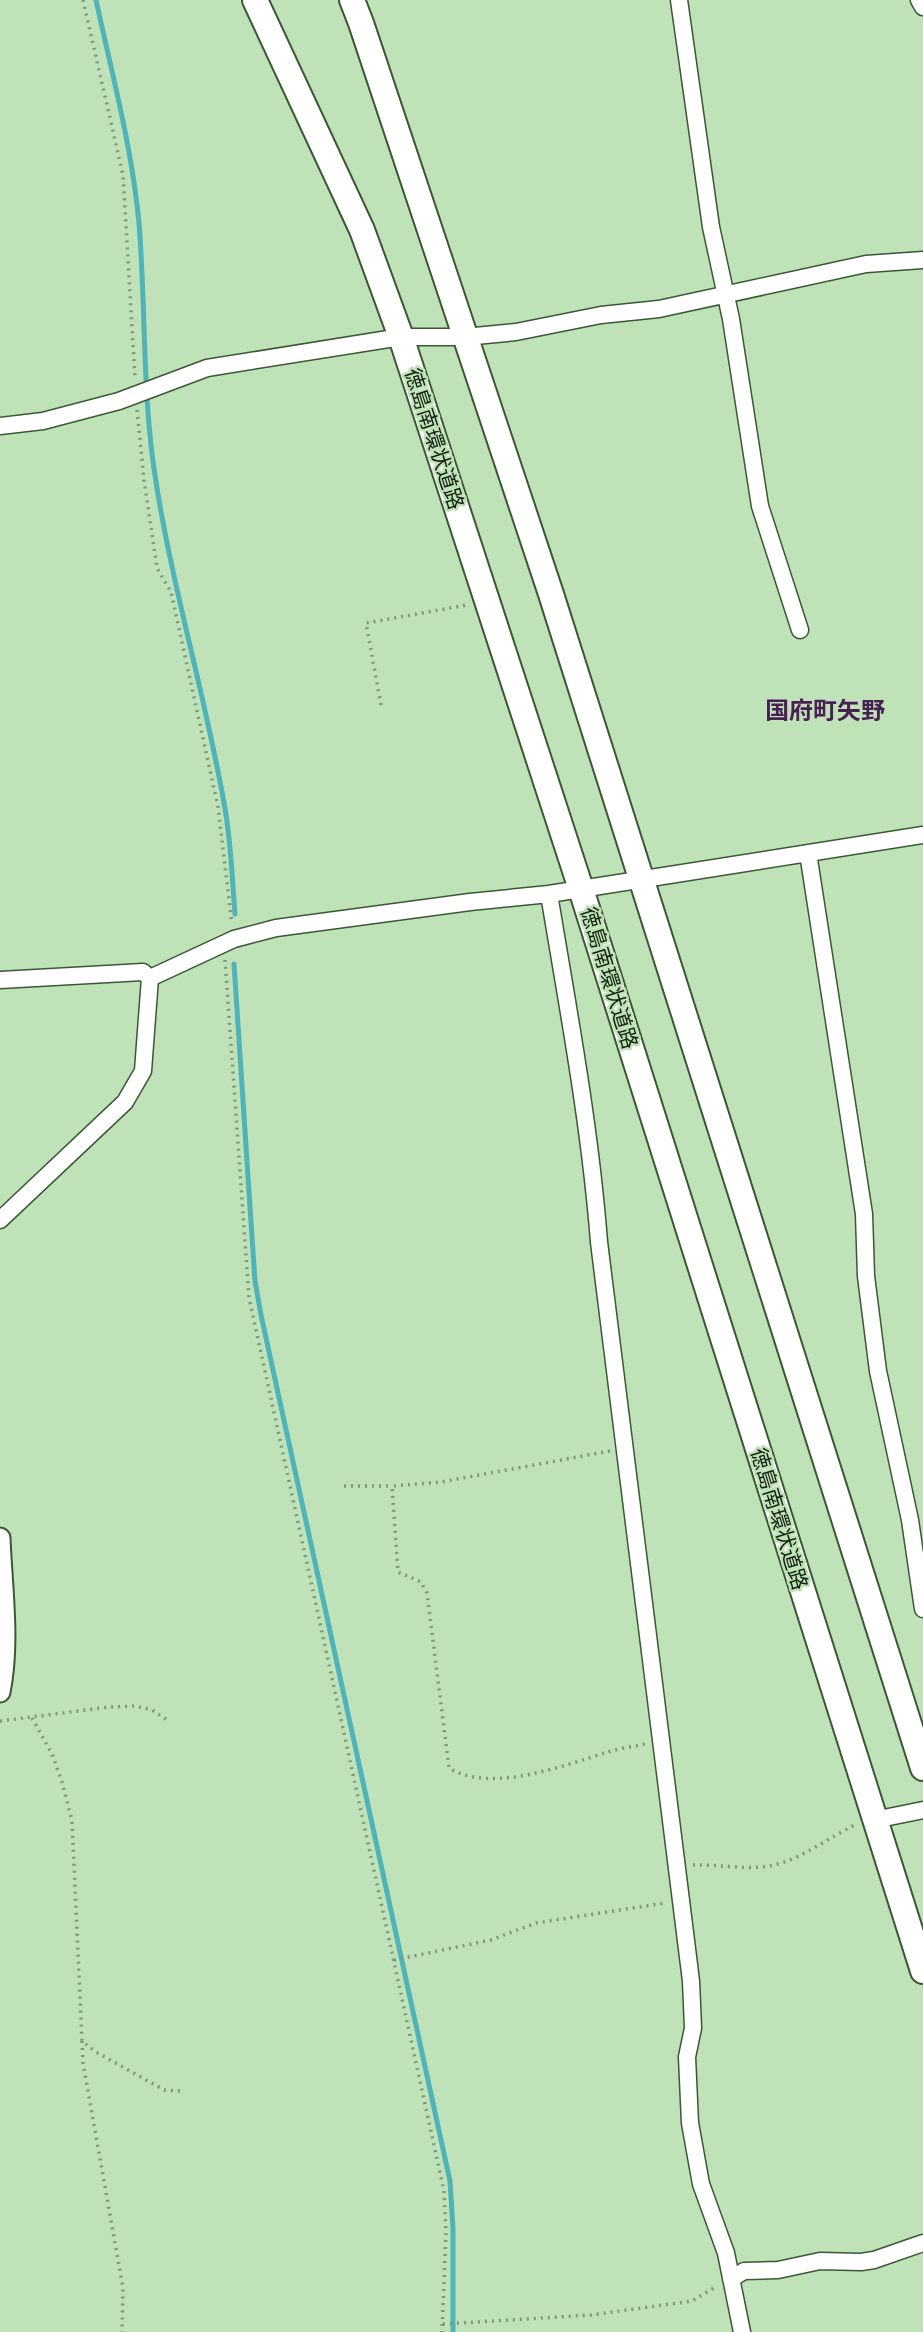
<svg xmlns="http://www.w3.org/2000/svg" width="923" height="2332" viewBox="0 0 923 2332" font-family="'Varela Round','Noto Sans JP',sans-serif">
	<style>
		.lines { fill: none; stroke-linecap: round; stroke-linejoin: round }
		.stream { stroke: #50b3b8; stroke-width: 5 }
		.minor-casing { stroke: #3b5834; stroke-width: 19 }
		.tertiary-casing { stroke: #3b5834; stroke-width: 23 }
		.trunk-casing { stroke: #3b5834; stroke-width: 28 }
		.path { stroke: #7e9879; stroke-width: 3.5; stroke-dasharray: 2 5; stroke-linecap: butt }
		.minor { stroke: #fff; stroke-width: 16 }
		.tertiary { stroke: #fff; stroke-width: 19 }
		.trunk { stroke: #fff; stroke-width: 24 }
		.labels { text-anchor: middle; stroke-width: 5; stroke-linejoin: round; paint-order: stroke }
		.street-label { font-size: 21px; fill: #131f10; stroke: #bfe2b8 }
		.quarter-label { font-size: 24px; font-weight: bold; fill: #4a2054; stroke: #bfe2b8 }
	</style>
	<rect width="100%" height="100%" fill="#bfe2b8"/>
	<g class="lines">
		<path class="stream" d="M 96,0 C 112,74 132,148 139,223 C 146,309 142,397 156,482 C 173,590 205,695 224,803 C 231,839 232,877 235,914
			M 234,964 L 251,1222 L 255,1281 L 261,1315 L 450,2181 L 453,2229 L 453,2332"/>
		<defs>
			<path id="minor" d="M 679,0 L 711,227 L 731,319 L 760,506 L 800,630
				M 919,0 L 923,7
				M 0,426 L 43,421 L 119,401 L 207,368 L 401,337 L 465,337 L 516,332 L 601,315 L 659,309 L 866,264 L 923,260
				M 808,853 L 864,1214 L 866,1276 L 878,1371 L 910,1520 L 923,1609
				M 549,894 C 568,1009 590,1125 599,1242 L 691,1981 L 693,2028 L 687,2057 L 690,2123 L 701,2184 L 726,2253 L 742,2332
				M 0,980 L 143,972 L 150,978
				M 0,1220 L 125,1102 L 143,1071 L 150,978 L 234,939 L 276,928 L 470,902 L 549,894 L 923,835
				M 874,1820 L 923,1810
				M 731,2279 L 744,2271 L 778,2270 L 820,2261 L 861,2262 L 874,2260 L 923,2243"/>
			<path id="tertiary" d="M 0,1538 C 2,1588 10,1643 0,1692"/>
			<path id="trunk" d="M 255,0 L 362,230 L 401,337 L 581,889 L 923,1971
				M 352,0 L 361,23 L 551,594 L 923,1768"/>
		</defs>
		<use href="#minor" class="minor-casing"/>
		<use href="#tertiary" class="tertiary-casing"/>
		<use href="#trunk" class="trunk-casing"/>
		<path class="path" d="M 83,0 L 123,175 L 135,378
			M 137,410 L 144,480 L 157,568 L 171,592 L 218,807 L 232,924
			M 381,705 L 366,623 L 467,605
			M 225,960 L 249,1298 L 444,2191 L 446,2232 L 442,2332
			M 610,1451 L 441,1482 L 392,1486 L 398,1572 L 421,1582 L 427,1593 L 449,1768 C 491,1794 565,1765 608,1752 C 620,1748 633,1747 645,1744
			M 344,1486 L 392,1486
			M 32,1718 L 52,1754 L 62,1782 L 72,1821 L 82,2041 L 96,2052 L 164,2090 L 181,2091
			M 0,1721 L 109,1707 L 135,1706 L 152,1710 L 166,1719
			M 693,1865 C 719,1864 748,1871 774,1865 C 804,1858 830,1836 857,1824
			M 394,1960 L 491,1940 L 536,1923 L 665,1903
			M 82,2041 L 83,2063 L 123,2288 L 122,2332
			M 443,2324 L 591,2315 L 692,2301 L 717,2286"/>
		<use href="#minor" class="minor"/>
		<use href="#tertiary" class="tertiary"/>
		<use href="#trunk" class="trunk"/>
	</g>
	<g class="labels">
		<g class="street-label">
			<text transform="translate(434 439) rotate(72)" y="7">徳島南環状道路</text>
			<text transform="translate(609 978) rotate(73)" y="7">徳島南環状道路</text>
			<text transform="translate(779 1519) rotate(73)" y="7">徳島南環状道路</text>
		</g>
		<g class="quarter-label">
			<text x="825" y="719">国府町矢野</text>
		</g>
	</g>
</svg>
